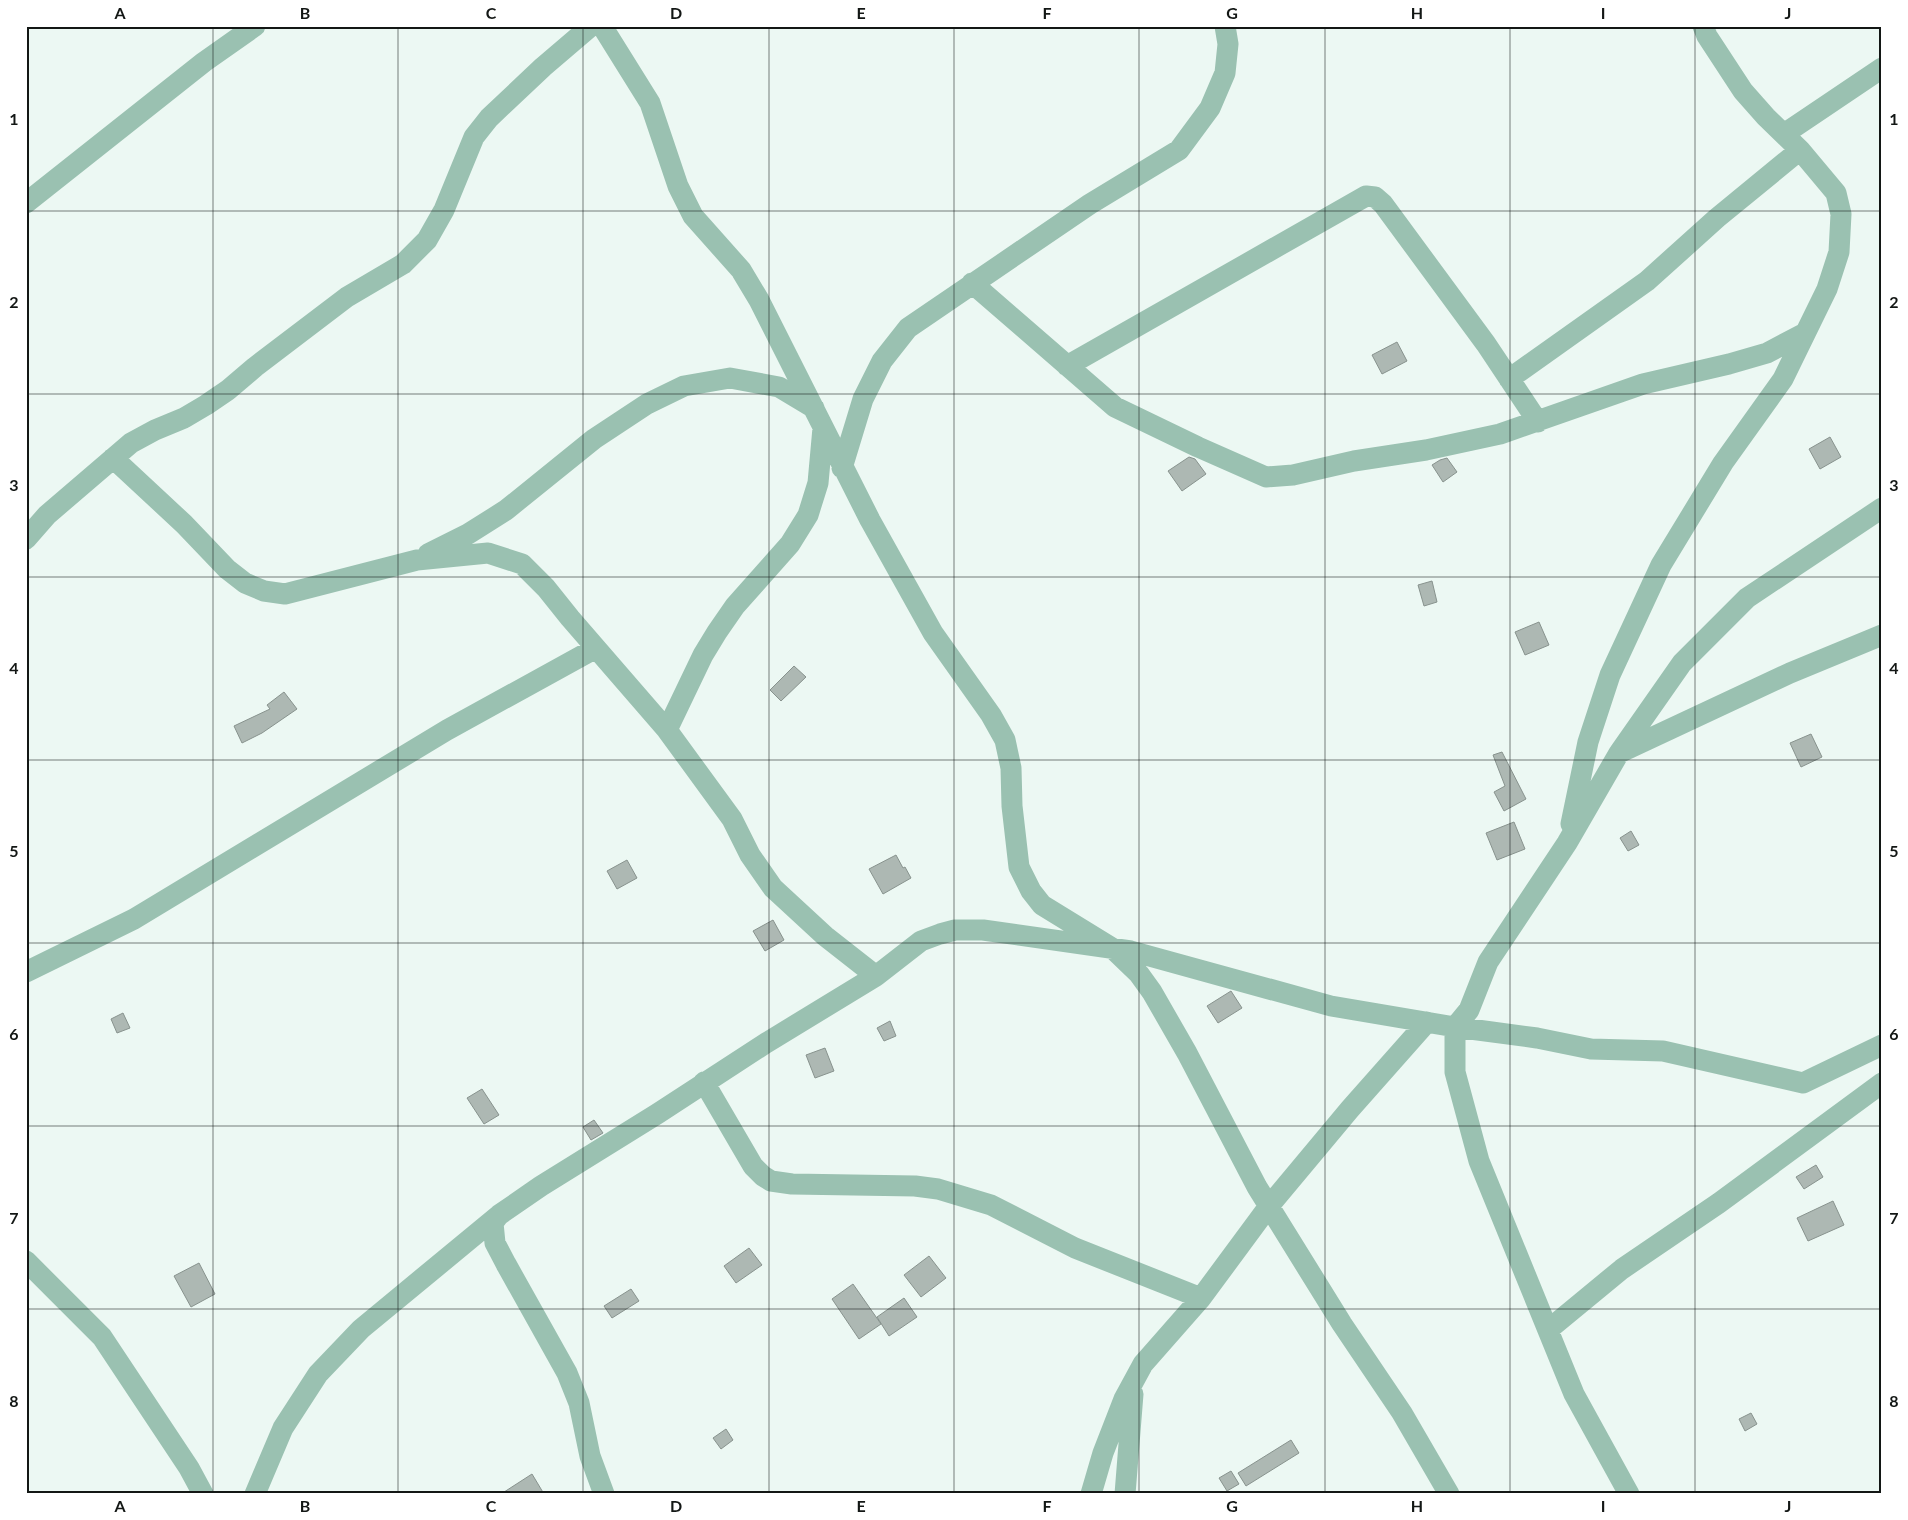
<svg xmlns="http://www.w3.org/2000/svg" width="1908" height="1520" viewBox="0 0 1908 1520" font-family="Lato,sans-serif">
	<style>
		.building { fill: #adb8b3; stroke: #88938e }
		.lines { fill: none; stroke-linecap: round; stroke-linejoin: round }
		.minor { stroke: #9ac1b1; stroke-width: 21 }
		.grid { fill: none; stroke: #131715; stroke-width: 1; stroke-opacity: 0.55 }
		.neatline { fill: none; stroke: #131715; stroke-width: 2 }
		.grid-label { font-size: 16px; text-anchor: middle; font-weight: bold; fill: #131715 }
	</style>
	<rect width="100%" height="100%" fill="#ecf8f3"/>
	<path class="building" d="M 1397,342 L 1407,361 L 1382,374 L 1372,355 Z
		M 1830,437 L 1841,457 L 1820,469 L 1809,449 Z
		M 1189,457 L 1195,459 L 1206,474 L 1182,491 L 1168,471 Z
		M 1447,458 L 1457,472 L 1443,482 L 1432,465 L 1440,460 Z
		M 1432,581 L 1437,602 L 1424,606 L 1418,585 Z
		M 1539,622 L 1549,645 L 1525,655 L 1515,632 Z
		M 794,666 L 806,677 L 781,701 L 770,690 Z
		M 284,692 L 297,709 L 262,733 L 242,743 L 234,726 L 270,709 L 267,705 Z
		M 1811,734 L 1822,757 L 1801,767 L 1790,743 Z
		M 1502,752 L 1526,799 L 1504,811 L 1494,792 L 1505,786 L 1493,755 Z
		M 1514,822 L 1525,849 L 1497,860 L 1486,833 Z
		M 1631,831 L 1639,845 L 1628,851 L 1620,838 Z
		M 896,855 L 903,868 L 905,867 L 911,878 L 883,894 L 869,869 Z
		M 627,860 L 637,878 L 617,889 L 607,871 Z
		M 773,920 L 784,940 L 765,951 L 753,931 Z
		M 1231,991 L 1242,1008 L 1218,1023 L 1207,1006 Z
		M 123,1013 L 130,1028 L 117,1033 L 111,1019 Z
		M 890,1021 L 896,1036 L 884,1041 L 877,1028 Z
		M 825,1048 L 834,1071 L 815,1078 L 806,1055 Z
		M 482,1089 L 499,1115 L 484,1124 L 467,1098 Z
		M 594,1120 L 603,1133 L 591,1140 L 583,1127 Z
		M 1816,1165 L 1823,1177 L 1804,1189 L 1796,1177 Z
		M 1833,1201 L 1844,1225 L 1808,1241 L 1797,1218 Z
		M 749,1248 L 762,1265 L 736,1283 L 724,1266 Z
		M 929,1256 L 946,1278 L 921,1297 L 904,1275 Z
		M 199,1263 L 215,1294 L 191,1307 L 174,1276 Z
		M 853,1284 L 881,1324 L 859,1339 L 832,1299 Z
		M 631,1289 L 639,1301 L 612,1318 L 604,1306 Z
		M 904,1298 L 917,1317 L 889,1336 L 877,1317 Z
		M 1751,1413 L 1757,1424 L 1745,1431 L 1739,1419 Z
		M 726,1429 L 733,1440 L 721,1449 L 713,1438 Z
		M 1291,1440 L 1299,1453 L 1246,1486 L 1238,1473 Z
		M 1231,1471 L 1239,1484 L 1227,1491 L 1219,1478 Z
		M 532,1474 L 544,1494 L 501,1494 Z"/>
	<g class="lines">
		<path class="minor" d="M 602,26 L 650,103 L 678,186 L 693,216 L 741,270 L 759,300 L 870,520 L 933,633 L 991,715 L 1005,740 L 1011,768 L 1012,806 L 1019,867 L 1031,891 L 1042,905 L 1112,948 L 1139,974 L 1152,992 L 1187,1053 L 1257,1187 L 1342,1324 L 1402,1413 L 1449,1494
			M 1784,134 L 1882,68
			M 26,203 L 204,62 L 255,26
			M 972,283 L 1115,407 L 1198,447 L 1266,477 L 1293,475 L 1354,461 L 1426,450 L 1500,434 L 1643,384 L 1729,364 L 1767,353 L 1805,333
			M 1067,366 L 1366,196 L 1375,197 L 1383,204 L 1486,344 L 1538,422
			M 1509,379 L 1647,281 L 1717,218 L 1800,150
			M 113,458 L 184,524 L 227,569 L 245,583 L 264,591 L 285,594 L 417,560 L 488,553 L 522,564 L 546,588 L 570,618 L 667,730 L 732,819 L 750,855 L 773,888 L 825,936 L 876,976
			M 842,468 L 863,399 L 882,361 L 908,328 L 1090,204 L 1179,150 L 1210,108 L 1225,73 L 1228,44 L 1225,26
			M 26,539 L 47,515 L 131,443 L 155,430 L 184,418 L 206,405 L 228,390 L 255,367 L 347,297 L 403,264 L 427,240 L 444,210 L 474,137 L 489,118 L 543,67 L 591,26
			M 428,554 L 468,534 L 506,510 L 594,439 L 647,404 L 684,386 L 730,378 L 779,387 L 814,408
			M 667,730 L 703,655 L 717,632 L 735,606 L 790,544 L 808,515 L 818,483 L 823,428
			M 1619,753 L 1790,673 L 1882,635
			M 1571,824 L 1588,742 L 1610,675 L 1661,565 L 1723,463 L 1783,379 L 1827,289 L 1839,252 L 1841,214 L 1836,193 L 1800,150 L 1766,117 L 1743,91 L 1707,36 L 1703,26
			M 26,972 L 134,919 L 447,730 L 596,648
			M 704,1082 L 753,1166 L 763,1176 L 771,1181 L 792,1184 L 915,1186 L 938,1189 L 991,1205 L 1075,1248 L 1201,1298
			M 499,1215 L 493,1223 L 495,1243 L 506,1264 L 567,1373 L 579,1403 L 590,1456 L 604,1494
			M 26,1261 L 102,1337 L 189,1468 L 203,1494
			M 1548,1330 L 1622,1269 L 1719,1203 L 1882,1083
			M 255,1494 L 283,1428 L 318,1374 L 361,1329 L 499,1215 L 541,1186 L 657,1114 L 766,1043 L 876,976 L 921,941 L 940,934 L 955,930 L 983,930 L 1131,951 L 1331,1006 L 1455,1027 L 1537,1038 L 1591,1049 L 1663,1051 L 1803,1083 L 1882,1045
			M 1091,1494 L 1103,1453 L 1124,1399 L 1143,1364 L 1201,1298 L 1269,1206 L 1350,1109 L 1427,1022
			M 1125,1494 L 1133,1394
			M 1629,1494 L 1574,1394 L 1479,1161 L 1455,1072 L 1455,1027 L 1469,1010 L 1488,962 L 1567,843 L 1619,753 L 1682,663 L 1747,598 L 1882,508"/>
	</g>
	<path class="grid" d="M 213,26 L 213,1494M 398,26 L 398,1494M 583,26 L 583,1494M 769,26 L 769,1494M 954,26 L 954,1494M 1139,26 L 1139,1494M 1325,26 L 1325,1494M 1510,26 L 1510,1494M 1695,26 L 1695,1494M 26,211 L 1882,211M 26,394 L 1882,394M 26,577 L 1882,577M 26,760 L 1882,760M 26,943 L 1882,943M 26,1126 L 1882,1126M 26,1309 L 1882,1309"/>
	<rect width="1908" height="1520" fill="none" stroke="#ffffff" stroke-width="55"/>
	<rect x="28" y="28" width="1852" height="1464" class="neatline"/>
	<g class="grid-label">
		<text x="120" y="19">A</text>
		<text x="305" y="19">B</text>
		<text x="491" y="19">C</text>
		<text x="676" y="19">D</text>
		<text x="861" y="19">E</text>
		<text x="1047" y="19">F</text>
		<text x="1232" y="19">G</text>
		<text x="1417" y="19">H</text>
		<text x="1603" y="19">I</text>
		<text x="1788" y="19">J</text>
		<text x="14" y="125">1</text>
		<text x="1894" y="125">1</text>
		<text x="14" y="308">2</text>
		<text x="1894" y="308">2</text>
		<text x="14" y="491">3</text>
		<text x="1894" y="491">3</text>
		<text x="14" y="674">4</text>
		<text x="1894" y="674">4</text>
		<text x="14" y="857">5</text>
		<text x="1894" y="857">5</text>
		<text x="14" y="1040">6</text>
		<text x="1894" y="1040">6</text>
		<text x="14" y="1224">7</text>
		<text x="1894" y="1224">7</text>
		<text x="14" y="1407">8</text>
		<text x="1894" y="1407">8</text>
		<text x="120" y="1512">A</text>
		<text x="305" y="1512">B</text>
		<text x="491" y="1512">C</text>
		<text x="676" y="1512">D</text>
		<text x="861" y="1512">E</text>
		<text x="1047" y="1512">F</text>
		<text x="1232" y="1512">G</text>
		<text x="1417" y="1512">H</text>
		<text x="1603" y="1512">I</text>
		<text x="1788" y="1512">J</text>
	</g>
</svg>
